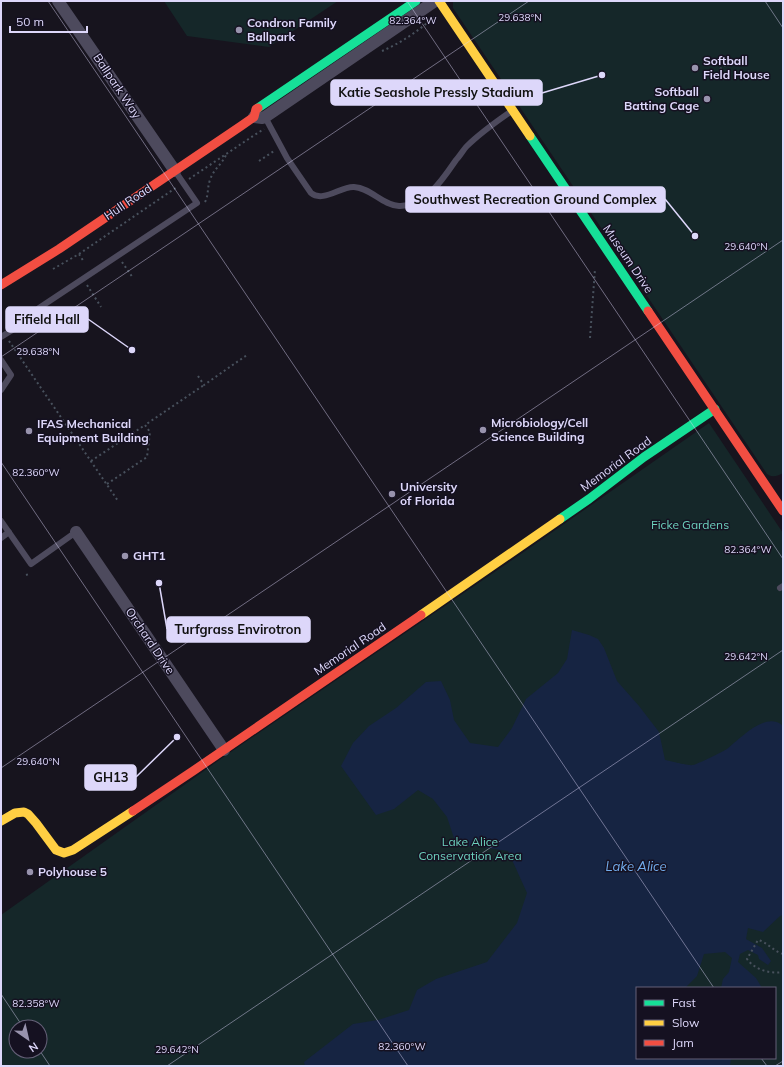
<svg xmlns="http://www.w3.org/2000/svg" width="784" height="1067" viewBox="0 0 784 1067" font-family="Mulish,sans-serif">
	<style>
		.green { fill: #152729; fill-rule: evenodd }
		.water { fill: #162442 }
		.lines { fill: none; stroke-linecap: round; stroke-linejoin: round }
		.path { stroke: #48515d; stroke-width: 2; stroke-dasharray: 2 3; stroke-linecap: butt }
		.lane { stroke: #4d4a5d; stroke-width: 6 }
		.street { stroke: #4d4a5d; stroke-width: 12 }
		.fast { stroke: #16e098; stroke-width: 9 }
		.slow { stroke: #ffcf43; stroke-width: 9 }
		.jam { stroke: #f24e42; stroke-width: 9 }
		.ticks { fill: none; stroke: #ddd7fa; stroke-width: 1; stroke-opacity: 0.45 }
		.poi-dot { fill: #9893ad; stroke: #151121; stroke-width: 1.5 }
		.labels { text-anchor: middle; stroke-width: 3; stroke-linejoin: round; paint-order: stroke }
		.poi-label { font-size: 12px; font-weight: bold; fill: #ddd7fa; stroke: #151121; text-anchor: start }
		.street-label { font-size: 12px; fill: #ddd7fa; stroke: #151121 }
		.park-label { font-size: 12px; fill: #6cd0bd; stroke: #151121 }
		.water-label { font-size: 13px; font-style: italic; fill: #72acec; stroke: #151121 }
		.ticks-label { font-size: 10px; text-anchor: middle; fill: #ddd7fa; stroke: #151121; stroke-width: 3; stroke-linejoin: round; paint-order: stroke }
		.leader { fill: none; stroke: #ddd7fa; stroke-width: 1.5 }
		.callout-dot { fill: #ddd7fa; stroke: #151121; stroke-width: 1.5 }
		.callout { fill: #ddd7fa; stroke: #ddd7fa; stroke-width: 1.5 }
		.callout-label { font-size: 13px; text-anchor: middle; font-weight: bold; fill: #111 }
	</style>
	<rect width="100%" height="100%" fill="#17141e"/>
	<path class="green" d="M 164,1 L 338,1 L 269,47 L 187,36 Z
		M 453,1 L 783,1 L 783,473 C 778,476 772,478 767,474 L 453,8 Z
		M 709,423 L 783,533 L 782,1066 L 1,1066 L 1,915 L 225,756 L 518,556 ZM 637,988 L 775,988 L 775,1058 L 637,1058 ZM 16,1027 L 40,1027 L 40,1051 L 16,1051 Z"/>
	<path class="water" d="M 572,630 L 589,635 L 598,639 L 604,648 L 617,681 L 639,706 L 659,732 L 665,760 C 671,761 688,766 693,765 C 698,764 722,752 727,749 C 740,739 766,710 783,726 L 783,915 L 780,916 L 763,932 L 748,928 L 746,939 L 762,948 L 771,961 L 768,965 L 759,959 L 758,955 L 748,950 L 740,954 L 738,962 L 756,978 L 762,988 L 721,988 L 723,979 L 729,972 L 732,958 L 725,952 L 704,954 L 697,976 L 685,988 L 637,988 L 637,1058 L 731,1058 L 730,1066 L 305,1066 L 304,1062 L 353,1024 L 378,1020 L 409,1010 L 417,990 L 436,979 L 487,962 L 517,923 L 527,893 L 508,851 L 475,846 L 457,847 L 447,817 L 433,799 L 418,790 L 394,809 L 376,815 L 341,766 L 353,743 L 369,726 L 396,708 L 426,682 L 441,681 L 450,700 L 454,720 L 470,743 L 498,747 L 512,728 L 526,699 L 558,673 L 567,659 Z"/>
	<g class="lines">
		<path class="path" d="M 382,51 C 401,43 420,30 435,16
			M 720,69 L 732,61
			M 259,161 L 274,151
			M 189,179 L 253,136 L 264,129
			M 205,202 C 209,194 207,188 210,180 C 213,170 222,164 226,155
			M 79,254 L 84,262
			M 122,262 L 133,278
			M 53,269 L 79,254 L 177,187
			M 87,285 L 101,307
			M 51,309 L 62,326
			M 590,338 L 595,269
			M 9,341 L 118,501
			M 198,376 L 204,385 L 247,355
			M 91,461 L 145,425
			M 107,484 L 147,457 L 150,432 L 145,425 L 204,385
			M 26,575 L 29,574
			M 783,954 C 773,951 767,942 758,940 L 747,959 C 755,970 770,974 783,972"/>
		<path class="lane" d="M 265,117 L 287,158 L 311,193 C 323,203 341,186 354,187 C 371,188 382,205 399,206 C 425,207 443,179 456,160 C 460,156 463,150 467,146 C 481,132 497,121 513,110
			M 1,337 L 14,329 L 39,308 L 197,203 L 175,171
			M 1,360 L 11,375 L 1,390
			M 1,521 L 31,564 L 76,532
			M 1,538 L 9,532
			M 780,588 L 783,586"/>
		<path class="street" d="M 58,1 L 175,171
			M 254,117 L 262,118 L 265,117 L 435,1
			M 76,532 L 224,750"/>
		<path class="fast" d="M 258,108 L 416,1
			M 530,136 L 648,311
			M 560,519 L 589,499 L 644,457 L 715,409"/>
		<path class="slow" d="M 439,1 L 530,136
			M 421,615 L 560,519
			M 1,821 L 15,813 L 24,812 L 28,814 L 36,823 L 56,850 L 64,853 L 73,850 L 133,811"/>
		<path class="jam" d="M 1,285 L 59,249 L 241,126 L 254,117 L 256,109 L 258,108
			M 648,311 L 783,511
			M 133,811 L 193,771 L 421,615"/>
	</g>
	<path class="ticks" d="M 48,1 L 714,988M 407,1 L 783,559M 765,1 L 783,28M 1,357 L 529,1M 1,462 L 408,1066M 1,768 L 783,240M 1,994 L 23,1027M 40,1051 L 50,1066M 761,1058 L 767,1066M 167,1066 L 783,650M 775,1066 L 783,1061"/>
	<g class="poi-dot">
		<circle cx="239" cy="30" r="4"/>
		<circle cx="695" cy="68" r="4"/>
		<circle cx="707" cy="99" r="4"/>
		<circle cx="483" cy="430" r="4"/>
		<circle cx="29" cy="431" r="4"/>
		<circle cx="392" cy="494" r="4"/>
		<circle cx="125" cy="556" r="4"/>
		<circle cx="30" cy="872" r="4"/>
	</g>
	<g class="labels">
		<g class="poi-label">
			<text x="247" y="27">Condron Family<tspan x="247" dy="14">Ballpark</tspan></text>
			<text x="703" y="65">Softball<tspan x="703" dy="14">Field House</tspan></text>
			<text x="699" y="96" text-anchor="end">Softball<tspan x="699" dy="14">Batting Cage</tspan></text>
			<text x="491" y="427">Microbiology/Cell<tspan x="491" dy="14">Science Building</tspan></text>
			<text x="37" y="428">IFAS Mechanical<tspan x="37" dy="14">Equipment Building</tspan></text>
			<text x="400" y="491">University<tspan x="400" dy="14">of Florida</tspan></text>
			<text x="133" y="560">GHT1</text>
			<text x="38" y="876">Polyhouse 5</text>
		</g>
		<g class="street-label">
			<text transform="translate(117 86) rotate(56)" y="4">Ballpark Way</text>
			<text transform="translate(128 202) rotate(-34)" y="4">Hull Road</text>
			<text transform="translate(628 259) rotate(56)" y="4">Museum Drive</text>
			<text transform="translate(616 464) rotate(-36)" y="4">Memorial Road</text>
			<text transform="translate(150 641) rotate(56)" y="4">Orchard Drive</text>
			<text transform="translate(350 649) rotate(-34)" y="4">Memorial Road</text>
		</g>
		<g class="park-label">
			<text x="690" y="529">Ficke Gardens</text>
			<text x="470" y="846">Lake Alice<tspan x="470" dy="14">Conservation Area</tspan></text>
		</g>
		<g class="water-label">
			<text x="636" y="871">Lake Alice</text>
		</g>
	</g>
	<g class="ticks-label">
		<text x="520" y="21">29.638°N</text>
		<text x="413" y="24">82.364°W</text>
		<text x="746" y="250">29.640°N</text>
		<text x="38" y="355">29.638°N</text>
		<text x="36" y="476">82.360°W</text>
		<text x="748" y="553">82.364°W</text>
		<text x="746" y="660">29.642°N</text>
		<text x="38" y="765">29.640°N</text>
		<text x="36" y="1007">82.358°W</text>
		<text x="402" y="1050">82.360°W</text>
		<text x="177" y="1053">29.642°N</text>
	</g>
	<path class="leader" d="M602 75L542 93M695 236L665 199M132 350L88 319M159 583L167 629M177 737L136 777"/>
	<g class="callout-dot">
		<circle cx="602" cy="75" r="4"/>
		<circle cx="695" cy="236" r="4"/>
		<circle cx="132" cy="350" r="4"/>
		<circle cx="159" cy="583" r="4"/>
		<circle cx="177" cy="737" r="4"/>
	</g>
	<g class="callout">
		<rect x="331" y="80" width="211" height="25" rx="4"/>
		<rect x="406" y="187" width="259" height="25" rx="4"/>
		<rect x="6" y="307" width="82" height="25" rx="4"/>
		<rect x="167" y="617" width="143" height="25" rx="4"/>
		<rect x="85" y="765" width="51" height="25" rx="4"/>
	</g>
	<g class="callout-label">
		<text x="436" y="97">Katie Seashole Pressly Stadium</text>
		<text x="535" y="204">Southwest Recreation Ground Complex</text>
		<text x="47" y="324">Fifield Hall</text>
		<text x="238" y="634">Turfgrass Envirotron</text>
		<text x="111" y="782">GH13</text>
	</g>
	<rect width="784" height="1067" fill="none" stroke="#ddd7fa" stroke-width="4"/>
	<rect x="636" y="987" width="140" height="72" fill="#151121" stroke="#656078"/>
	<rect x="644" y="1000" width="20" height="6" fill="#16e098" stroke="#656078"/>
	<text x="672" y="1007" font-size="12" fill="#ddd7fa">Fast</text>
	<rect x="644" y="1020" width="20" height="6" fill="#ffcf43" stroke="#656078"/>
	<text x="672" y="1027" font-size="12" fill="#ddd7fa">Slow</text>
	<rect x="644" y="1040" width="20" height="6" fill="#f24e42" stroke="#656078"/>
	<text x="672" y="1047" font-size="12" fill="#ddd7fa">Jam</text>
	<g transform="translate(28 1039) rotate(146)"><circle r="19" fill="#151121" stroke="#656078"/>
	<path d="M0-3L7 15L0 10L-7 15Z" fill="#9893ad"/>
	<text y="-6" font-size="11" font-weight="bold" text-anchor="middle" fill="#ddd7fa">N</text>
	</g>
	<path d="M10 26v6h77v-6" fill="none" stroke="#ddd7fa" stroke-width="2"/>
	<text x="16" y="26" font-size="12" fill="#ddd7fa" stroke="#151121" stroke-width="3" paint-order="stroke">50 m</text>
</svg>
